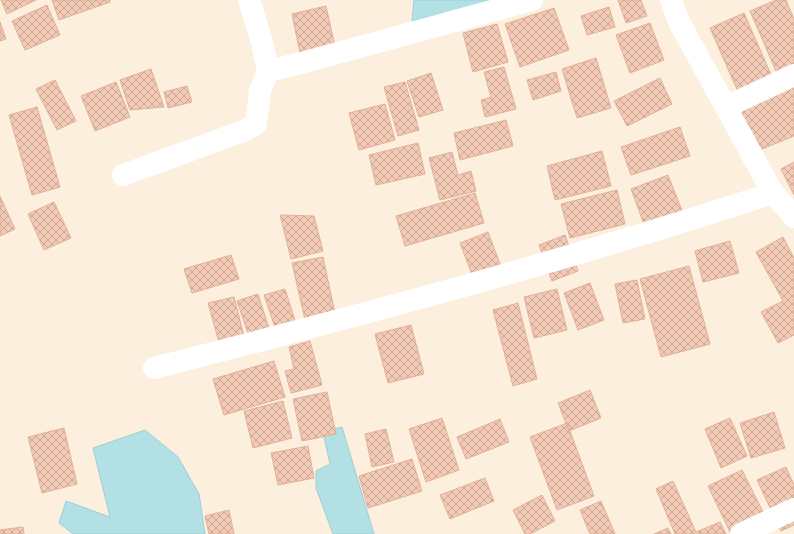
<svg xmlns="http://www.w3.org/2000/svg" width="794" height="534" viewBox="0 0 794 534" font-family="Quicksand,sans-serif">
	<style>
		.water { fill: #b3e0e5; stroke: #99d0d7 }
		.building { fill: url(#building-cross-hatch); stroke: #e4b095 }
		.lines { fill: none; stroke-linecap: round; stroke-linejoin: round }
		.street { stroke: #fff; stroke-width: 22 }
		.secondary { stroke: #fff; stroke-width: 22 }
	</style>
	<defs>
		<pattern id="building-cross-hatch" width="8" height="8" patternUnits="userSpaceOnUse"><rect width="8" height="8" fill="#f2cab5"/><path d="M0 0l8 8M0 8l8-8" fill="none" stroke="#c8a795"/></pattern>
	</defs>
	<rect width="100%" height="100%" fill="#fcefde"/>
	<path class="water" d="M 414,0 L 499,0 L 412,21 Z
		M 342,427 L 374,534 L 333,534 L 316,488 L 316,471 L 330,464 L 323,432 Z
		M 145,430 L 178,457 L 199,494 L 205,534 L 73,534 L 59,523 L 66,501 L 110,517 L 93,448 Z"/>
	<path class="building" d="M 1,0 L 36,0 L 7,14 Z
		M 52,0 L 110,0 L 110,2 L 59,20 Z
		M 618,0 L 641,0 L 647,16 L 626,23 Z
		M 776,0 L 786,0 L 794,19 L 794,71 L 779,78 L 750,11 Z
		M 47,5 L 60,35 L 25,50 L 12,21 Z
		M 326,6 L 336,51 L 301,58 L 292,14 Z
		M 609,7 L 615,27 L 587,35 L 581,16 Z
		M 554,8 L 569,50 L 520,67 L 505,24 Z
		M 744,13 L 773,79 L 739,94 L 710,28 Z
		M 0,22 L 6,39 L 0,41 Z
		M 650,23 L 664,60 L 630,73 L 616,35 Z
		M 497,24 L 508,62 L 473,72 L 463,33 Z
		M 596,58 L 611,108 L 577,118 L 562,69 Z
		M 504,67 L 516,109 L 485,117 L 481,100 L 491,97 L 484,72 Z
		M 151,69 L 164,107 L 130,110 L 120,80 Z
		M 556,72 L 561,91 L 533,100 L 527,80 Z
		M 431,73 L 443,110 L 419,117 L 407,81 Z
		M 660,78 L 672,104 L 627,126 L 614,101 Z
		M 55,80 L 76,121 L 57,130 L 36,89 Z
		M 116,82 L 130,117 L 95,131 L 81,96 Z
		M 405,82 L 419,130 L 398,136 L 384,87 Z
		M 187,86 L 192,102 L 168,108 L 164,92 Z
		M 794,87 L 794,136 L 757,151 L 740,108 Z
		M 385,104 L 395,140 L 359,150 L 349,113 Z
		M 37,107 L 60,187 L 32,195 L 9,115 Z
		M 506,120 L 513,146 L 460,160 L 454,133 Z
		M 680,127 L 690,156 L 631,175 L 621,147 Z
		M 418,143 L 425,174 L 376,185 L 369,155 Z
		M 602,151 L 611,186 L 555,200 L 547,166 Z
		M 452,152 L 458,175 L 471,171 L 476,191 L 440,200 L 429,158 Z
		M 794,162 L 794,195 L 781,169 Z
		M 668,175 L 683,213 L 645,227 L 631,189 Z
		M 617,190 L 625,224 L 570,238 L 561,204 Z
		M 475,193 L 484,223 L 405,246 L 396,216 Z
		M 0,196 L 15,229 L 0,236 Z
		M 54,202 L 71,238 L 44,250 L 28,214 Z
		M 280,215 L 314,216 L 323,251 L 291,259 Z
		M 488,232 L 502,269 L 474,280 L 460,243 Z
		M 565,235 L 578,271 L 552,281 L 539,245 Z
		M 783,237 L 794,258 L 794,335 L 778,343 L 761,312 L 783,301 L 756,252 Z
		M 730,241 L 739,273 L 703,282 L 695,251 Z
		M 231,255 L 239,279 L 192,293 L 184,269 Z
		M 323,257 L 336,318 L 306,324 L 292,263 Z
		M 689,266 L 710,344 L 661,357 L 640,279 Z
		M 637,280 L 645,319 L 623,323 L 615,284 Z
		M 590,283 L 604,320 L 578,330 L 564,293 Z
		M 285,289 L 299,333 L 279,339 L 264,295 Z
		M 557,289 L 567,330 L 534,338 L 524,297 Z
		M 258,294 L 272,338 L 252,345 L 237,301 Z
		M 234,297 L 245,340 L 220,346 L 208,303 Z
		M 518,303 L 537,379 L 513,386 L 493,310 Z
		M 411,325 L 424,374 L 388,383 L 375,334 Z
		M 310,341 L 322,385 L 291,393 L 285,371 L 294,369 L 289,347 Z
		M 274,361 L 285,397 L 224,415 L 213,379 Z
		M 590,390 L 601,418 L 569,431 L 558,403 Z
		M 327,392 L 336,434 L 302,441 L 293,399 Z
		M 283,401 L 292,438 L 253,448 L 244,411 Z
		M 774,412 L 785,448 L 751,458 L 740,423 Z
		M 442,418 L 459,470 L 426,482 L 409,429 Z
		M 730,418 L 747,456 L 721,468 L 705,429 Z
		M 500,419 L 509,442 L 466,459 L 457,437 Z
		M 567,423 L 594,496 L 557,510 L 530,437 Z
		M 64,428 L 77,484 L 42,493 L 28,437 Z
		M 386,429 L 394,462 L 372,467 L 365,434 Z
		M 308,446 L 314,478 L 278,485 L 271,453 Z
		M 412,459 L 422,491 L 368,508 L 359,476 Z
		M 786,467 L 794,485 L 794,525 L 781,531 L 757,480 Z
		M 742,470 L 771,528 L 731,534 L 708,486 Z
		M 485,478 L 494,501 L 450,519 L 440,495 Z
		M 673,481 L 696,532 L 720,522 L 726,534 L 675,534 L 656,489 Z
		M 542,495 L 555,521 L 530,534 L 525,534 L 513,510 Z
		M 601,501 L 615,534 L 590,534 L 580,510 Z
		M 229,510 L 234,534 L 209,534 L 205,516 Z
		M 23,527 L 24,534 L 0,534 L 0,530 Z
		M 668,528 L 671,534 L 654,534 Z"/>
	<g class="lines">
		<path class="street" d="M 249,0 L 262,42 L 268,71 L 301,63 L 532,0
			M 726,107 L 794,75
			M 123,175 L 246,130 L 256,124 L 260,91 L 268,71
			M 154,368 C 362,315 569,260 773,193
			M 741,534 L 794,509"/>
		<path class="secondary" d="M 671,0 L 679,22 L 773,193 L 794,217"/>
	</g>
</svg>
